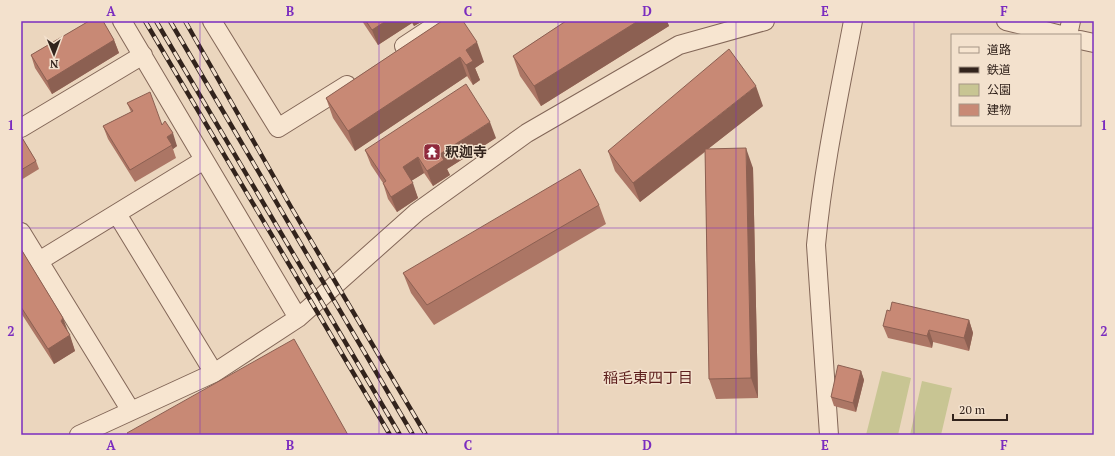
<svg xmlns="http://www.w3.org/2000/svg" width="1115" height="456" viewBox="0 0 1115 456" font-family="'PT Serif','Noto Sans JP',serif">
	<style>
		.green { fill: #c8c593 }
		.lines { fill: none; stroke-linecap: round; stroke-linejoin: round }
		.street-casing { stroke: #836758; stroke-width: 20 }
		.street { stroke: #f7e5d0; stroke-width: 18 }
		.rail-casing { stroke: #32231c; stroke-width: 4.5 }
		.rail { stroke: #f3e1cd; stroke-width: 3; stroke-dasharray: 9; stroke-linecap: butt }
		.wall { fill: #ac7665 }
		.shaded-wall { fill: #8c6052 }
		.building { fill: #c88975; stroke: #8c6052 }
		.grid { fill: none; stroke: #7b2cbf; stroke-width: 1; stroke-opacity: 0.55 }
		.labels { text-anchor: middle; stroke-width: 3; stroke-linejoin: round; paint-order: stroke }
		.poi-label { font-size: 14px; font-weight: bold; fill: #32231c; stroke: #f3e1cd; text-anchor: start }
		.neighbourhood-label { font-size: 15px; fill: #5d1f1d; stroke: #f3e1cd }
		.neatline { fill: none; stroke: #7b2cbf; stroke-width: 1.5 }
		.grid-label { font-size: 13px; text-anchor: middle; font-weight: bold; fill: #7b2cbf }
	</style>
	<rect width="100%" height="100%" fill="#ebd6be"/>
	<path class="green" d="M 882,371 L 911,378 L 898,435 L 866,435 Z
		M 922,381 L 952,388 L 941,435 L 910,435 Z"/>
	<g class="lines">
		<defs>
			<path id="street" d="M 122,21 L 298,318
				M 212,21 L 278,128 L 347,85
				M 1006,21 L 1061,35
				M 1068,35 L 1071,21
				M 1080,40 L 1094,43
				M 404,46 L 442,21
				M 21,128 L 143,55
				M 117,214 L 214,373
				M 21,232 L 131,411
				M 39,261 L 204,160
				M 79,435 L 214,373 L 298,318 L 417,212 L 527,133 L 679,45 L 765,21
				M 829,435 L 816,245 C 823,169 839,95 853,21"/>
		</defs>
		<use href="#street" class="street-casing"/>
		<use href="#street" class="street"/>
		<defs>
			<path id="rail" d="M 145,21 L 390,435
				M 156,21 L 400,435
				M 170,21 L 413,435
				M 185,21 L 291,207 L 426,435"/>
		</defs>
		<use href="#rail" class="rail-casing"/>
		<use href="#rail" class="rail"/>
	</g>
	<path class="wall" d="M 87,21 L 103,21 L 114,40 L 119,53 L 52,94 L 35,68 L 31,55 L 88,22 Z
		M 362,21 L 423,21 L 414,26 L 412,23 L 378,45 Z
		M 442,21 L 484,62 L 475,68 L 480,80 L 473,85 L 467,76 L 355,151 L 333,118 L 326,98 Z
		M 566,21 L 667,21 L 669,26 L 541,106 L 520,76 L 513,56 Z
		M 127,103 L 162,125 L 177,146 L 173,149 L 176,158 L 135,182 L 108,139 L 103,126 L 131,112 Z
		M 763,106 L 708,149 L 753,168 L 758,398 L 716,399 L 709,379 L 705,152 L 640,202 L 615,171 L 608,151 Z
		M 21,136 L 36,161 L 39,169 L 21,180 Z
		M 496,138 L 447,169 L 450,175 L 433,186 L 424,173 L 411,181 L 418,198 L 397,212 L 388,199 L 383,183 L 371,165 L 365,150 Z
		M 599,205 L 606,224 L 434,325 L 411,293 L 403,273 Z
		M 21,247 L 22,250 L 21,250 L 69,334 L 75,351 L 54,364 L 21,313 Z
		M 890,311 L 969,320 L 973,333 L 969,351 L 933,342 L 932,348 L 888,338 L 883,326 Z
		M 861,371 L 864,380 L 856,412 L 834,406 L 831,397 Z"/>
	<path class="shaded-wall" d="M 386,21 L 412,21 L 412,23 L 378,45 L 372,30 Z
		M 412,21 L 423,21 L 414,26 Z
		M 638,21 L 667,21 L 669,26 L 541,106 L 534,86 Z
		M 114,40 L 119,53 L 52,94 L 47,81 Z
		M 477,42 L 484,62 L 475,68 L 480,80 L 473,85 L 466,65 L 466,50 Z
		M 460,57 L 467,76 L 355,151 L 348,131 Z
		M 756,86 L 763,106 L 640,202 L 633,183 Z
		M 490,122 L 496,138 L 447,169 L 450,175 L 433,186 L 427,171 L 440,154 Z
		M 173,133 L 177,146 L 173,149 L 167,137 Z
		M 746,148 L 753,168 L 758,398 L 751,378 Z
		M 418,157 L 424,173 L 408,183 L 403,167 Z
		M 413,183 L 418,198 L 397,212 L 391,197 Z
		M 63,318 L 69,334 L 61,321 Z
		M 969,320 L 973,333 L 969,351 L 964,338 Z
		M 929,330 L 933,342 L 932,348 L 927,336 Z
		M 70,335 L 75,351 L 54,364 L 48,349 Z
		M 861,371 L 864,380 L 856,412 L 853,403 Z"/>
	<path class="building" d="M 89,21 L 103,21 L 114,40 L 47,81 L 31,55 Z
		M 366,21 L 386,21 L 372,30 Z
		M 442,21 L 463,21 L 477,42 L 466,50 L 473,61 L 466,65 L 460,57 L 348,131 L 326,98 Z
		M 566,21 L 638,21 L 534,86 L 513,56 Z
		M 729,49 L 756,86 L 633,183 L 608,151 Z
		M 466,84 L 490,122 L 440,154 L 444,160 L 427,171 L 418,157 L 403,167 L 413,183 L 391,197 L 383,183 L 386,181 L 365,150 Z
		M 150,92 L 162,125 L 165,121 L 173,133 L 167,137 L 172,145 L 130,170 L 103,126 L 133,111 L 127,103 Z
		M 21,136 L 36,161 L 21,170 Z
		M 746,148 L 751,378 L 709,379 L 705,149 Z
		M 580,169 L 599,205 L 427,305 L 403,273 Z
		M 21,249 L 63,318 L 61,321 L 70,335 L 48,349 L 21,307 Z
		M 892,302 L 969,320 L 964,338 L 929,330 L 927,336 L 883,326 L 887,310 L 890,311 Z
		M 294,339 L 348,435 L 129,435 L 127,433 Z
		M 838,365 L 861,371 L 853,403 L 831,397 Z"/>
	<path class="grid" d="M 200,21 L 200,435M 379,21 L 379,435M 558,21 L 558,435M 736,21 L 736,435M 914,21 L 914,435M 21,228 L 1094,228"/>
	<defs>
		<symbol id="temple-square" viewBox="-11 -11 22 22"><rect x="-9" y="-9" width="18" height="18" rx="4" fill="#8f2a3d" stroke="#f3e1cd"/><path d="M0-6L5-2H3V0L6.5 2.5H4V6H1.5V3h-3V6H-4V2.5H-6.5L-3 0V-2H-5Z" fill="#fff"/></symbol>
	</defs>
	<g fill-rule="evenodd">
		<use href="#temple-square" x="422" y="142" width="20" height="20"/>
	</g>
	<g class="labels">
		<g class="poi-label">
			<text x="445" y="157">釈迦寺</text>
		</g>
		<g class="neighbourhood-label">
			<text x="648" y="383">稲毛東四丁目</text>
		</g>
	</g>
	<rect width="1115" height="456" fill="none" stroke="#f3e1cd" stroke-width="44"/>
	<rect x="951" y="34" width="130" height="92" fill="#f3e1cd" stroke="#a69586"/>
	<rect x="959" y="47" width="20" height="6" fill="#f7e5d0" stroke="#a69586"/>
	<text x="987" y="54" font-size="12" fill="#32231c">道路</text>
	<rect x="959" y="67" width="20" height="6" fill="#32231c" stroke="#a69586"/>
	<text x="987" y="74" font-size="12" fill="#32231c">鉄道</text>
	<rect x="959" y="84" width="20" height="12" fill="#c8c593" stroke="#a69586"/>
	<text x="987" y="94" font-size="12" fill="#32231c">公園</text>
	<rect x="959" y="104" width="20" height="12" fill="#c88975" stroke="#a69586"/>
	<text x="987" y="114" font-size="12" fill="#32231c">建物</text>
	<g transform="translate(54 54) rotate(179)" stroke="#f3e1cd" stroke-width="3" paint-order="stroke">
	<path d="M0-3L7 15L0 10L-7 15Z" fill="#32231c"/>
	<text y="-6" font-size="11" font-weight="bold" text-anchor="middle" fill="#32231c">N</text>
	</g>
	<path d="M953 414v6h54v-6" fill="none" stroke="#32231c" stroke-width="2"/>
	<text x="959" y="414" font-size="12" fill="#32231c" stroke="#f3e1cd" stroke-width="3" paint-order="stroke">20 m</text>
	<rect x="22" y="22" width="1071" height="412" class="neatline"/>
	<g class="grid-label">
		<text x="111" y="16">A</text>
		<text x="290" y="16">B</text>
		<text x="468" y="16">C</text>
		<text x="647" y="16">D</text>
		<text x="825" y="16">E</text>
		<text x="1004" y="16">F</text>
		<text x="11" y="130">1</text>
		<text x="1104" y="130">1</text>
		<text x="11" y="336">2</text>
		<text x="1104" y="336">2</text>
		<text x="111" y="450">A</text>
		<text x="290" y="450">B</text>
		<text x="468" y="450">C</text>
		<text x="647" y="450">D</text>
		<text x="825" y="450">E</text>
		<text x="1004" y="450">F</text>
	</g>
</svg>
